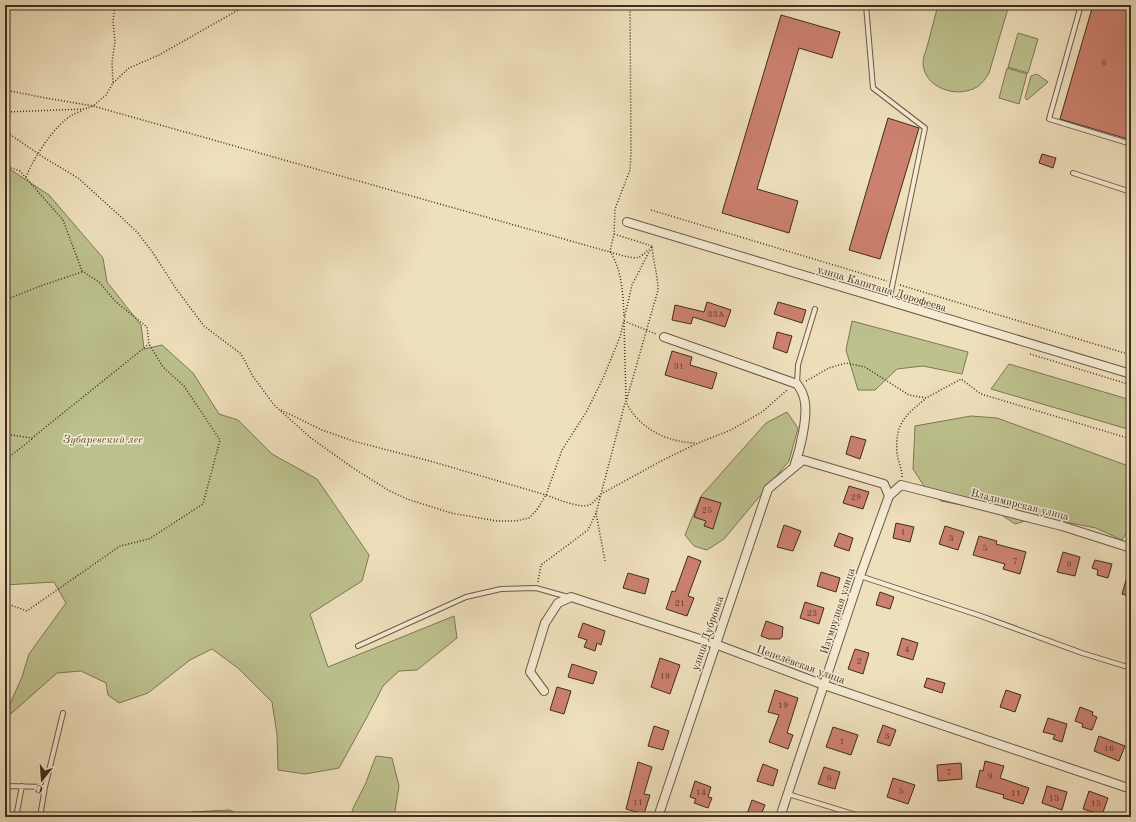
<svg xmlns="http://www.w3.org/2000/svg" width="1136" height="822" viewBox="0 0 1136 822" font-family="'Old Standard TT',serif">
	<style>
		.green { fill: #bcc18e; stroke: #7e7756 }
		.building { fill: #cc816e; stroke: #3f2d1e }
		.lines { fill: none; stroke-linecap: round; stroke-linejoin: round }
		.service-casing { stroke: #6b5a46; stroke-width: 6 }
		.minor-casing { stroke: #6b5a46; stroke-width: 10 }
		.path { stroke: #3f2d1e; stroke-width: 1.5; stroke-dasharray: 1 2; stroke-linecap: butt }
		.service { stroke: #f5ebd3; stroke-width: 4 }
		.minor { stroke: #f5ebd3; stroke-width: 8 }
		.labels { text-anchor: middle; stroke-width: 3; stroke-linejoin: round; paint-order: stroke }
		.number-label { font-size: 9px; fill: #624232 }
		.street-label { font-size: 11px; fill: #3f2d1e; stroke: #f5ebd3 }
		.park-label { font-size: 11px; font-style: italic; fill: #584b34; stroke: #f5ebd3 }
	</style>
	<rect width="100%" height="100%" fill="#efe0bc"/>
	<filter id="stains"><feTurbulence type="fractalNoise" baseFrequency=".005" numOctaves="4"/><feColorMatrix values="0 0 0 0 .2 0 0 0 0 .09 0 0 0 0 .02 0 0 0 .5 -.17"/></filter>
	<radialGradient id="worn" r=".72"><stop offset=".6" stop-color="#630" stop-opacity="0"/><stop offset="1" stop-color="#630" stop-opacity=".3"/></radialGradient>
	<path class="green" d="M 938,5 L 1009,5 L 989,73 C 986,78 982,84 977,87 C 957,99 923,88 923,62 C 923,57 926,51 927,47 C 931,33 934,19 938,5 Z
		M 1018,33 L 1038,39 L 1028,73 L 1008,67 Z
		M 1007,68 L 1027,74 L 1019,104 L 999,98 Z
		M 1037,74 L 1048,82 L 1027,100 L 1025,98 L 1031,76 Z
		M 5,166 L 49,195 L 103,258 L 107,282 L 141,325 L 144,349 L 162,345 L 193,373 L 219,414 L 238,420 L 272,454 L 317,479 L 369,555 L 362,581 L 310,614 L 328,667 L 454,616 L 457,638 L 417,670 L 399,671 L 383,686 L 366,719 L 339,768 L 305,774 L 278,770 L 277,734 L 272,702 L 238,668 L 212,649 L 190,660 L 148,693 L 119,703 L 108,695 L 106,683 L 81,671 L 57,673 L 5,719 L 5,715 L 22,677 L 29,654 L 66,603 L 54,582 L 5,585 Z
		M 852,321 L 968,352 L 962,374 L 923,366 L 897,369 L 875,390 L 858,390 L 846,350 Z
		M 1009,364 L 1131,400 L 1131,430 L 991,389 Z
		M 787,412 L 798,428 L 789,461 L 724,539 L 707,550 L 694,546 L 685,535 L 701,496 L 766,423 Z
		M 971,416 L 997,418 L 1131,467 L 1131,525 L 1122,540 L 1096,528 L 1039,517 L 1015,524 L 997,512 L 941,501 L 924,486 L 913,469 L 915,426 Z
		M 376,756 L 392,758 L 399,786 L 394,817 L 350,817 L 354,806 L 365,785 Z
		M 229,810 L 247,817 L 181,817 L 191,812 Z"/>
	<path class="building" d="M 1093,5 L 1131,5 L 1131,140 L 1060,119 Z
		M 781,15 L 840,32 L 832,58 L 799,48 L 757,189 L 798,201 L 789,233 L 722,213 Z
		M 888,118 L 919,128 L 880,259 L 849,250 Z
		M 1042,154 L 1056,158 L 1053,168 L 1039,163 Z
		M 707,302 L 731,310 L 725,327 L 693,317 L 691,324 L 672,320 L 675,305 L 704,312 Z
		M 778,302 L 806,310 L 802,323 L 774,314 Z
		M 777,332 L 792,336 L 787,353 L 773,348 Z
		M 672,351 L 692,357 L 690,365 L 717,373 L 712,389 L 665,375 Z
		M 851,436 L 866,440 L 860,459 L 846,454 Z
		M 849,486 L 869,492 L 863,509 L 843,503 Z
		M 701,497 L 721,503 L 713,529 L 704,526 L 706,521 L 694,517 Z
		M 896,523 L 914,527 L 910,542 L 893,538 Z
		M 784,525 L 801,531 L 793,551 L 777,547 Z
		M 945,526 L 964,532 L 958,550 L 939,544 Z
		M 839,533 L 853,538 L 849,551 L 834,546 Z
		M 979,536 L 997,541 L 996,544 L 1026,552 L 1020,574 L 1003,569 L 1005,564 L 973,555 Z
		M 1063,552 L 1080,557 L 1075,576 L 1057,572 Z
		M 688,556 L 701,561 L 688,596 L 694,598 L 687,616 L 666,609 L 672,591 L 675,592 Z
		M 1095,560 L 1112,564 L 1108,578 L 1097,575 L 1098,570 L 1092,568 Z
		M 1129,570 L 1131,570 L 1131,597 L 1122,594 Z
		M 821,572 L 840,578 L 836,592 L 817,586 Z
		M 628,573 L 649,579 L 645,594 L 623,588 Z
		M 880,592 L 894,597 L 890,609 L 876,605 Z
		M 805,602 L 824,608 L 819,624 L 800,618 Z
		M 766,621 L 783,627 L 782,637 L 780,639 L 769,639 L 761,636 Z
		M 583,623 L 605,631 L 601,645 L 597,643 L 595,651 L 584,647 L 587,640 L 578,637 Z
		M 902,638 L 918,643 L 913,660 L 897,655 Z
		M 855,649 L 869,653 L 863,674 L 848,669 Z
		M 660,658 L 680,665 L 670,694 L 651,687 Z
		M 572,664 L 597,672 L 593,684 L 568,677 Z
		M 927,678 L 945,683 L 942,693 L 924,687 Z
		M 557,687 L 571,691 L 564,714 L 550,710 Z
		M 775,690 L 798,698 L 787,733 L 793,735 L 788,749 L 769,742 L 779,715 L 768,712 Z
		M 1006,690 L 1021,695 L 1015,712 L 1000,707 Z
		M 1080,707 L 1093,712 L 1092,715 L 1097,717 L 1092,730 L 1082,727 L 1083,724 L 1075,721 Z
		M 1048,718 L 1067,724 L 1062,742 L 1053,739 L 1055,735 L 1043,732 Z
		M 883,725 L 896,730 L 890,746 L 877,742 Z
		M 654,726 L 669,731 L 663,750 L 648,746 Z
		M 833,727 L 858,735 L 851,755 L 826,747 Z
		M 1099,736 L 1125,746 L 1119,761 L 1094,751 Z
		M 985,761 L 1004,766 L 1000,778 L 1029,788 L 1023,804 L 1003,798 L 1004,795 L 976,787 L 980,770 L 983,771 Z
		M 638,762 L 652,767 L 644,794 L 650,795 L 644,814 L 626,809 Z
		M 961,763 L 962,779 L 938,781 L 937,765 Z
		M 763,764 L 778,770 L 773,786 L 757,781 Z
		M 824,767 L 840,772 L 835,789 L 818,784 Z
		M 893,778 L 915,785 L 908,804 L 887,797 Z
		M 695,781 L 711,787 L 708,797 L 712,798 L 708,808 L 694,803 L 696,799 L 690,797 Z
		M 1047,786 L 1067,792 L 1062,810 L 1042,803 Z
		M 1089,791 L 1108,798 L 1102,815 L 1083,809 Z
		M 752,800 L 765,805 L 760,817 L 746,817 Z"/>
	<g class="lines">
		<defs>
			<path id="service" d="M 866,5 L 873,88 L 925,128 L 889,301
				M 1081,5 L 1049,119 L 1131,144
				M 1073,173 L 1131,192
				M 797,384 L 798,365 L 815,309
				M 860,576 L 981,616 L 1082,653 L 1131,668
				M 358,646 L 466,597 L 501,589 L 536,588 L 568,597
				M 5,786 L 45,787 L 40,817
				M 45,787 L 63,713
				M 788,794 L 863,817
				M 16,817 L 22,786"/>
			<path id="minor" d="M 627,222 L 1131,374
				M 664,337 L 797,384 C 799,387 802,391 803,395 C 810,411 800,450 794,467
				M 544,691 L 530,672 L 545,623 L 558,603 L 571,597 L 715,644 L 824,685 L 1131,789
				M 658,817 L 768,489 L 803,460 L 884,484 L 889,496
				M 780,817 L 860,576 L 889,496 L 901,485 L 1062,526 L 1131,548"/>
		</defs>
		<use href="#service" class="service-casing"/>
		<use href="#minor" class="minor-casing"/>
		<path class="path" d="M 113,83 L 129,68 L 159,55 L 247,5
			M 5,90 L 46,98 L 93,106 L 624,256 C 638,259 639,259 649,249
			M 5,112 L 85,109 L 93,106 L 106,95 L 113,83 L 112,62 L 115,42 L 113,21 L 115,5
			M 5,131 L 43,157 L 78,178 L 119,215 L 138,233 L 153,253 L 177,290 L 204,326 L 240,353 L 245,361 L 252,375 L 274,405 L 311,438 L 353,468 L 388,490 L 407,499 L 451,513 L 497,521 L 516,521 L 529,518 L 536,511 L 546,495 C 555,498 580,509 589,505 C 594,503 597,498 601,494 L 663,460 L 698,443 L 731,430 L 762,412 L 787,390
			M 5,166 L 20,171 L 63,220 L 82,271 L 99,282 L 116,302 L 147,327 L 149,344 L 163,367 L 184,386 L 220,440 L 203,504 L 149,539 L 120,546 L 27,611 L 5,603
			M 26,177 C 34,157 54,126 72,115 C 75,113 80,112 83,110
			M 651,210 L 887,281
			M 614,234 L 652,246
			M 900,285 L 1131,355
			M 5,300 L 43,285 L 82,272
			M 624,316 C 623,293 622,271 610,251 L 614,234 L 615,209 L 630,170 L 631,153 L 630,5
			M 624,321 L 656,334
			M 624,323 L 626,400
			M 1030,354 L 1131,385
			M 806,381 L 829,368 L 846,363 L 865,367 L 909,395 L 926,398 L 961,379 L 981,394 L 1131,439
			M 281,410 L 322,430 L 353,441 L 430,461 L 546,495 L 562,450 L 587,411 L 604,376 L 620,337 L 632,285 L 652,246 C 653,261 658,276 658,290 L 626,402 C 639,429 667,442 696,443
			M 5,434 L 32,438 L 149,344
			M 5,460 L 32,439
			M 902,477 C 902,469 898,461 897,453 C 895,423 905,416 925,399
			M 596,513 L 605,561
			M 538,582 L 541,565 L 588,530 L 596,513 L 625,403"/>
		<use href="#service" class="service"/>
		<use href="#minor" class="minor"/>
	</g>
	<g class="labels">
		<g class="number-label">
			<text x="1104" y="65">6</text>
			<text x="716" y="317">33А</text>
			<text x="679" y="369">31</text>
			<text x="856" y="500">29</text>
			<text x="707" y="513">25</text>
			<text x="903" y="535">1</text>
			<text x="951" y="541">3</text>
			<text x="985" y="551">5</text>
			<text x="1015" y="564">7</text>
			<text x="1069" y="567">9</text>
			<text x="680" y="606">21</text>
			<text x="812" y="616">23</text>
			<text x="907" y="652">4</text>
			<text x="859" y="664">2</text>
			<text x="665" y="679">19</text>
			<text x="783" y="708">19</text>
			<text x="887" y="739">3</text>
			<text x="842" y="744">1</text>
			<text x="1109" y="751">16</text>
			<text x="949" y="775">7</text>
			<text x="990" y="779">9</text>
			<text x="829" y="781">8</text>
			<text x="901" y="794">5</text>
			<text x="701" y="795">14</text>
			<text x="1016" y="796">11</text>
			<text x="1054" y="801">13</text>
			<text x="638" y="805">11</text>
			<text x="1096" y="806">15</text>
		</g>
		<g class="street-label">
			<text transform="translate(882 288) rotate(17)" y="4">улица Капитана Дорофеева</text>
			<text transform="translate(1020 504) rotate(14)" y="4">Владимирская улица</text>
			<text transform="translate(837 611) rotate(-72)" y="4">Изумрудная улица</text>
			<text transform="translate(707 633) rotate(-71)" y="4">улица Дубровка</text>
			<text transform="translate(801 664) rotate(20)" y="4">Цепелёвская улица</text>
		</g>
		<g class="park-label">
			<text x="103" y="443">Зубаревский лес</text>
		</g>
	</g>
	<rect width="1136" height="822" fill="none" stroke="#efe0bc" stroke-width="20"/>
	<rect x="6" y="6" width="1124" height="810" fill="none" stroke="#3f2d1e" stroke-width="2"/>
	<rect x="10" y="10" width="1116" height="802" fill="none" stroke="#3f2d1e"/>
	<g transform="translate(42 780) rotate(197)" stroke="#f5ebd3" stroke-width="3" paint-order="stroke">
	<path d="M0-3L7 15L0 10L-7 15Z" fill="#3f2d1e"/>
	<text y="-6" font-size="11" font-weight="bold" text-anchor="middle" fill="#3f2d1e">С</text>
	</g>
	<rect width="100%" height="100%" filter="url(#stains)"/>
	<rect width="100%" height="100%" fill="url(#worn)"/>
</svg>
